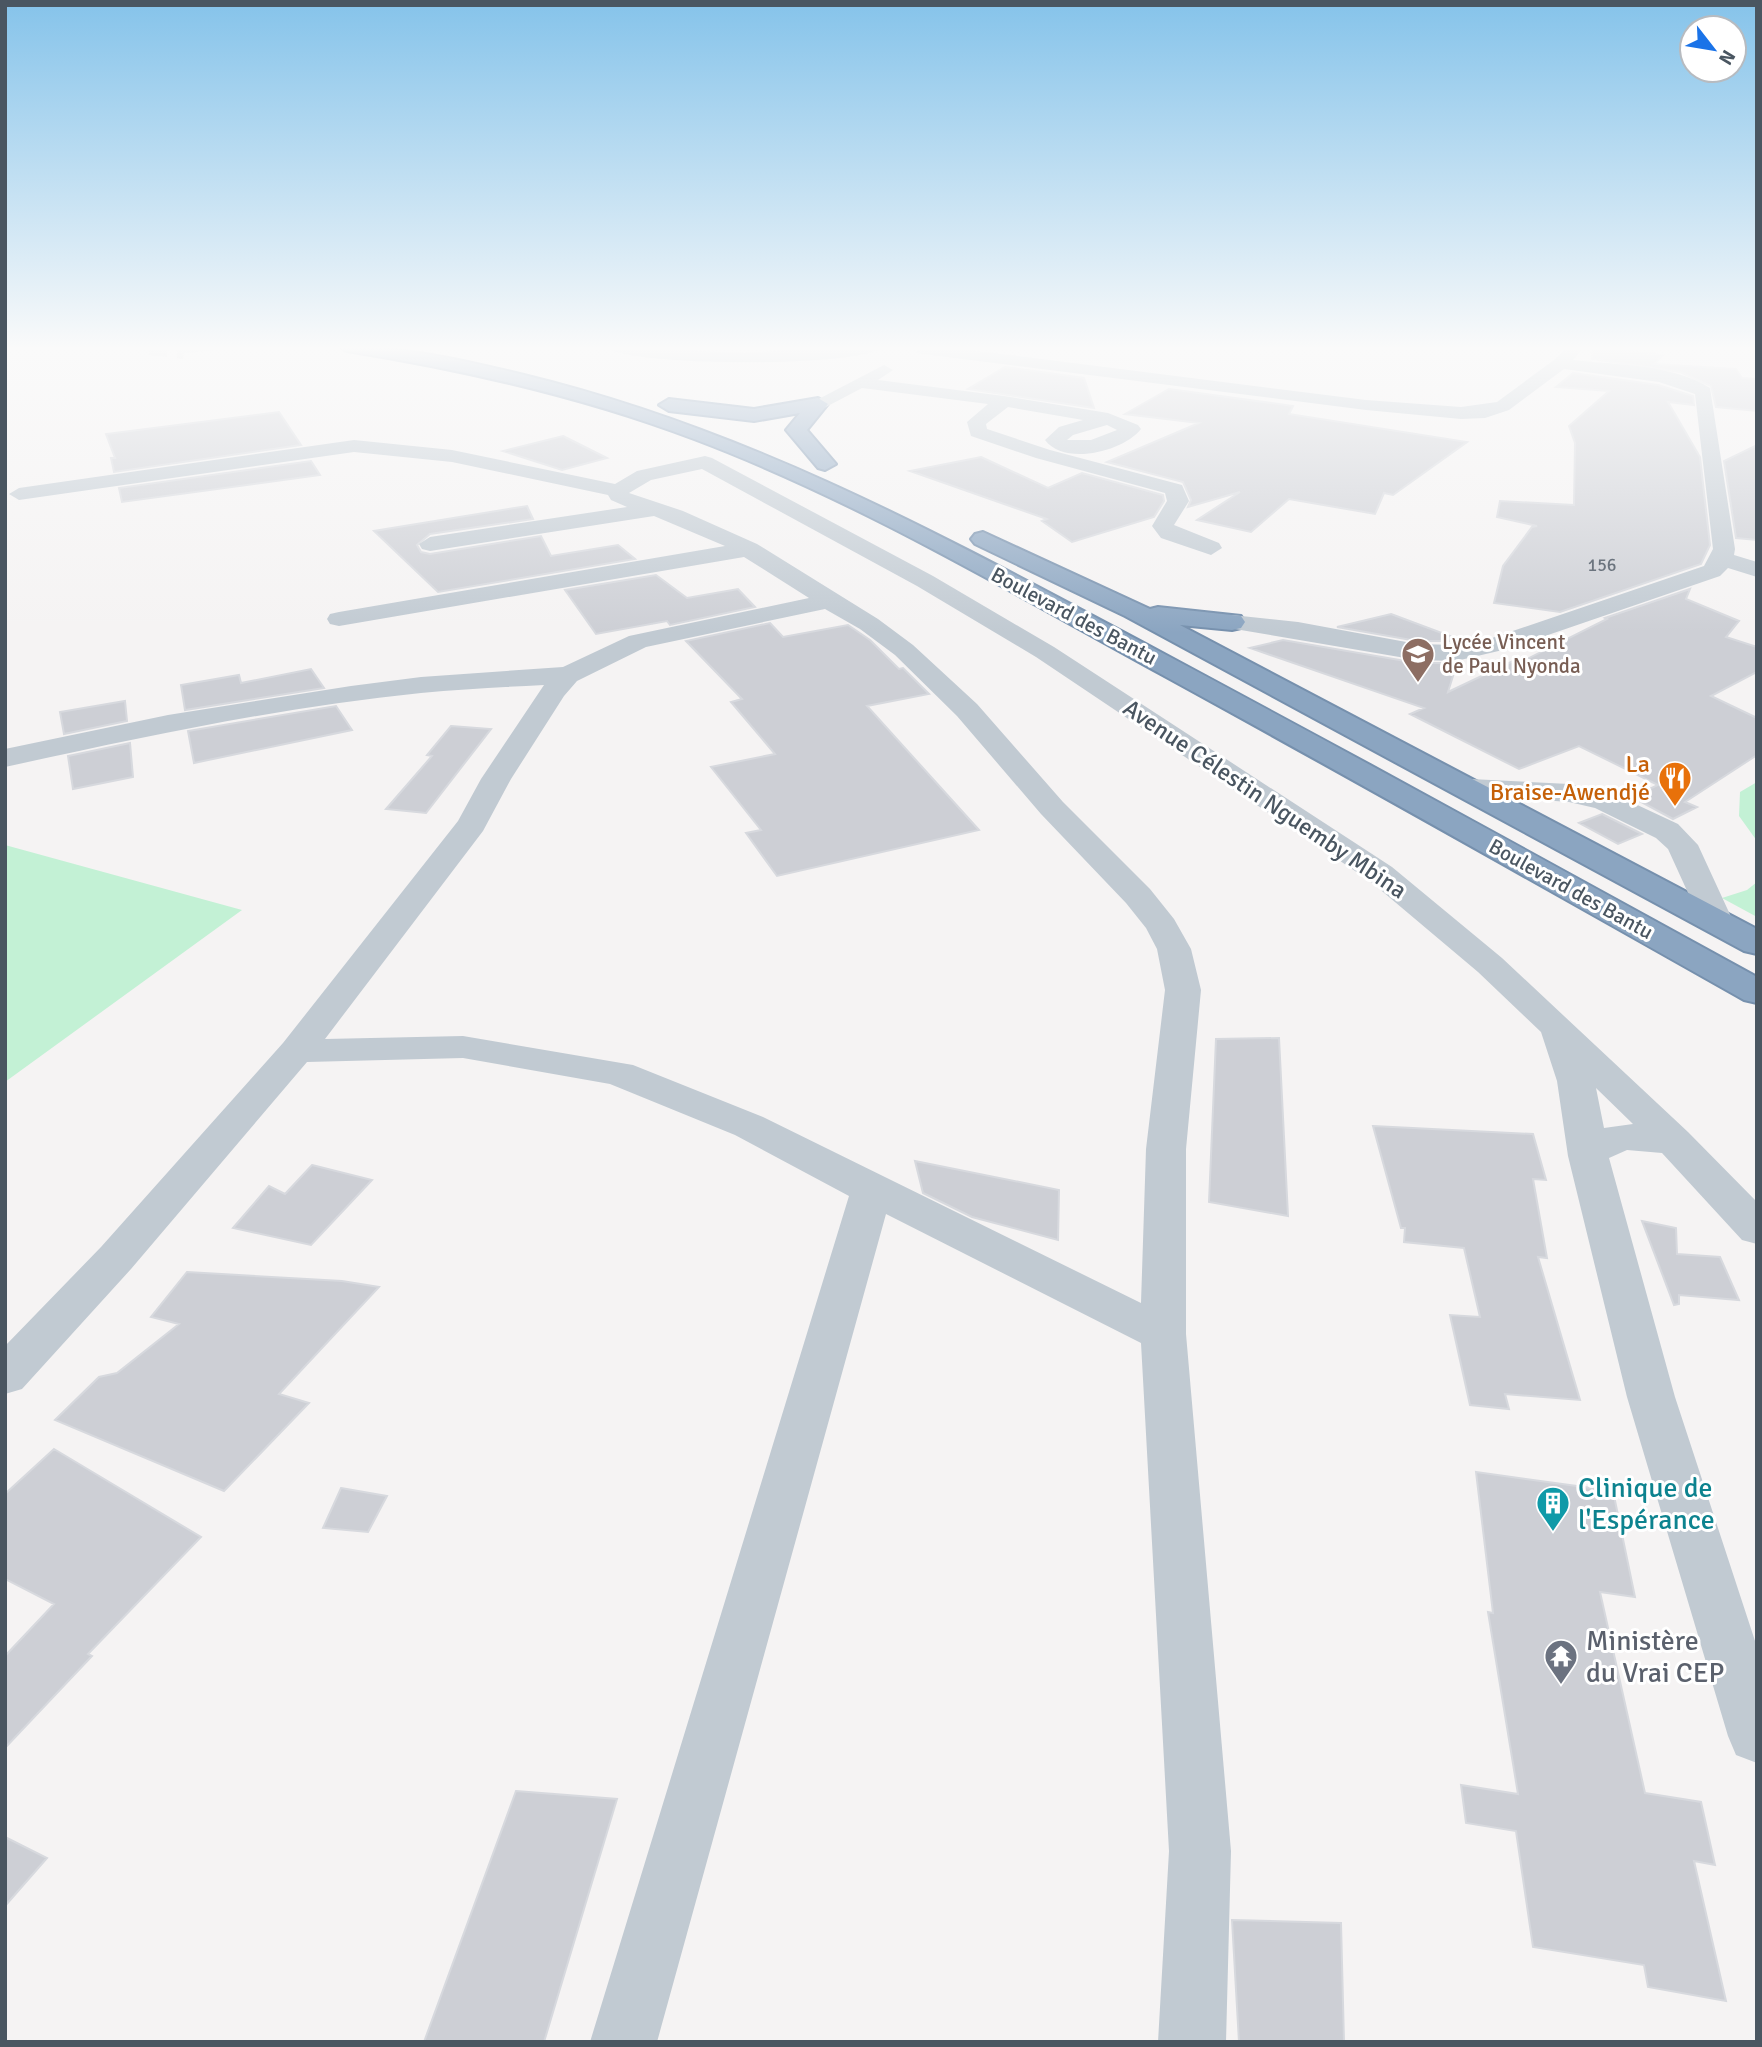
<svg xmlns="http://www.w3.org/2000/svg" width="1762" height="2047" viewBox="0 0 1762 2047" font-family="Signika,sans-serif">
	<style>
		.green { fill: #c3f1d5 }
		.building { fill: #cdcfd5; stroke: #d7d9de; stroke-width: 2 }
		.lines { fill: none; stroke-linecap: round; stroke-linejoin: round }
		.minor-tunnel { stroke: #caccce; stroke-width: 18; stroke-dasharray: 18 10; stroke-linecap: butt }
		.highway-casing { stroke: #7690ad; stroke-width: 4 }
		.minor { fill: #c1cad2; fill-rule: evenodd }
		.highway { fill: #8ba5c1; fill-rule: evenodd }
		.labels { text-anchor: middle; stroke-width: 6; stroke-linejoin: round; paint-order: stroke }
		.far-number-label { font-size: 18px; fill: #6b747e }
		.far-street-label { font-size: 21px; fill: #4a5661; stroke: #fff }
		.far-education-label { font-size: 21px; fill: #785e54; stroke: #fff; text-anchor: start }
		.food-label { font-size: 24px; fill: #c56008; stroke: #fff; text-anchor: end }
		.street-label { font-size: 24px; fill: #4a5661; stroke: #fff }
		.near-culture-label { font-size: 28px; fill: #0d838f; stroke: #fff; text-anchor: start }
		.near-worship-label { font-size: 28px; fill: #5b616d; stroke: #fff; text-anchor: start }
	</style>
	<rect width="100%" height="100%" fill="#f5f3f3"/>
	<path class="green" d="M 1757,782 L 1757,841 L 1739,816 L 1740,792 Z
		M 5,845 L 242,910 L 5,1082 Z
		M 1757,882 L 1757,917 L 1722,898 L 1747,890 Z"/>
	<path class="building" d="M 1593,347 L 1663,355 L 1654,364 L 1736,369 L 1742,378 L 1757,379 L 1757,411 L 1716,407 L 1711,386 L 1680,372 L 1592,359 Z
		M 1005,367 L 1084,378 L 1094,408 L 968,389 Z
		M 1573,373 L 1658,385 L 1693,396 L 1694,405 L 1668,402 L 1700,457 L 1710,545 L 1701,564 L 1560,612 L 1494,603 L 1503,566 L 1532,527 L 1537,526 L 1497,517 L 1500,501 L 1574,505 L 1575,443 L 1569,426 L 1609,391 L 1556,387 Z
		M 1169,389 L 1293,406 L 1289,414 L 1467,442 L 1393,495 L 1384,493 L 1375,514 L 1289,499 L 1251,532 L 1197,520 L 1240,492 L 1188,507 L 1191,500 L 1183,482 L 1107,462 L 1199,423 L 1125,414 Z
		M 279,412 L 301,445 L 114,472 L 111,458 L 115,458 L 106,434 Z
		M 563,436 L 607,458 L 562,470 L 503,451 Z
		M 1757,445 L 1757,540 L 1736,538 L 1724,461 Z
		M 981,457 L 1048,488 L 1082,473 L 1163,495 L 1164,501 L 1154,517 L 1072,542 L 1042,521 L 1047,519 L 910,471 Z
		M 311,461 L 320,475 L 122,502 L 119,488 Z
		M 527,506 L 533,519 L 430,534 L 417,545 L 421,552 L 430,554 L 541,536 L 551,556 L 618,545 L 635,559 L 438,592 L 374,531 Z
		M 656,575 L 687,598 L 738,589 L 755,607 L 670,625 L 667,621 L 596,634 L 565,590 Z
		M 1690,589 L 1686,599 L 1739,621 L 1726,637 L 1757,647 L 1757,672 L 1711,696 L 1757,718 L 1757,755 L 1685,802 L 1697,807 L 1673,819 L 1632,797 L 1658,785 L 1579,746 L 1519,769 L 1410,714 L 1424,708 L 1250,648 L 1283,640 L 1417,663 L 1457,663 L 1448,692 L 1515,660 L 1521,662 L 1607,619 L 1605,618 Z
		M 1391,614 L 1463,641 L 1417,641 L 1337,627 Z
		M 770,623 L 783,637 L 848,625 L 870,640 L 899,669 L 903,668 L 929,694 L 867,706 L 979,830 L 777,876 L 746,833 L 761,830 L 711,767 L 775,754 L 731,702 L 742,699 L 686,641 Z
		M 311,669 L 324,688 L 185,710 L 181,685 L 239,675 L 241,683 Z
		M 125,701 L 127,721 L 64,734 L 60,712 Z
		M 336,706 L 352,730 L 194,763 L 188,731 Z
		M 451,726 L 491,729 L 426,813 L 386,809 L 432,756 L 427,755 Z
		M 130,743 L 133,777 L 73,789 L 68,756 Z
		M 1602,814 L 1642,834 L 1618,844 L 1579,823 Z
		M 1279,1038 L 1288,1216 L 1209,1202 L 1216,1039 Z
		M 1373,1126 L 1533,1134 L 1546,1180 L 1533,1179 L 1547,1258 L 1538,1257 L 1580,1400 L 1505,1394 L 1509,1409 L 1470,1405 L 1450,1315 L 1480,1317 L 1464,1248 L 1404,1242 L 1405,1228 L 1401,1228 Z
		M 915,1161 L 1059,1190 L 1058,1240 L 972,1217 L 923,1193 Z
		M 312,1165 L 372,1180 L 311,1245 L 233,1228 L 269,1186 L 285,1194 Z
		M 1642,1221 L 1676,1228 L 1677,1254 L 1720,1257 L 1739,1300 L 1679,1295 L 1679,1304 L 1674,1305 Z
		M 187,1272 L 342,1281 L 379,1287 L 279,1394 L 309,1403 L 224,1491 L 55,1420 L 99,1377 L 117,1373 L 179,1324 L 151,1317 Z
		M 54,1449 L 201,1537 L 88,1654 L 92,1656 L 5,1748 L 5,1656 L 54,1604 L 5,1579 L 5,1494 Z
		M 1476,1472 L 1613,1491 L 1635,1597 L 1600,1592 L 1645,1793 L 1701,1802 L 1715,1865 L 1694,1861 L 1726,2001 L 1648,1987 L 1644,1965 L 1533,1947 L 1516,1831 L 1466,1823 L 1461,1785 L 1518,1794 L 1488,1612 L 1493,1613 Z
		M 341,1488 L 387,1496 L 368,1532 L 323,1528 Z
		M 516,1791 L 617,1799 L 544,2042 L 424,2042 Z
		M 5,1837 L 47,1858 L 5,1906 Z
		M 1232,1920 L 1341,1923 L 1344,2042 L 1239,2042 Z"/>
	<g class="lines">
		<path class="minor-tunnel" d="M 150,346 L 184,350"/>
		<defs>
			<path id="highway" d="M 338,346 C 401,346 463,360 524,375 C 750,430 939,534 1142,642 C 1348,752 1552,864 1757,977 L 1757,1003 L 1744,1000 C 1549,890 1355,780 1159,673 C 1007,590 856,500 694,439 C 581,396 465,370 347,351 Z
				M 818,398 L 828,404 L 807,430 L 836,464 L 825,470 L 818,468 L 786,430 L 800,413 L 754,421 L 669,411 L 659,405 L 669,399 L 754,409 Z
				M 983,532 L 1150,609 L 1158,607 L 1241,616 L 1245,622 L 1241,628 L 1232,630 L 1180,625 L 1757,929 L 1757,954 L 1744,951 L 1125,616 L 975,544 L 971,539 L 975,534 Z"/>
		</defs>
		<use href="#highway" class="highway-casing"/>
		<path class="minor" d="M 178,346 L 217,346 L 215,350 L 178,354 Z
			M 603,346 L 743,353 L 850,346 L 883,347 C 863,368 622,367 603,346 Z
			M 917,346 L 938,346 L 1366,400 L 1461,407 L 1497,402 L 1554,360 L 1568,346 L 1585,346 L 1573,360 C 1616,365 1673,364 1710,388 L 1735,549 L 1734,555 L 1757,562 L 1757,577 L 1728,568 L 1720,576 L 1507,649 L 1456,661 L 1417,660 L 1223,627 L 1220,622 L 1223,617 L 1232,615 L 1298,622 L 1417,644 L 1456,645 L 1492,638 L 1704,566 L 1713,549 L 1695,394 L 1659,382 L 1564,369 L 1509,410 L 1485,418 L 1461,419 L 1366,410 L 923,354 L 917,353 Z
			M 884,365 L 893,370 L 878,380 L 1004,396 L 1108,413 L 1138,425 L 1141,429 C 1123,452 1064,466 1045,440 L 1059,427 L 1083,420 L 1008,407 L 986,424 L 987,429 L 1050,450 L 1182,485 L 1189,501 L 1174,525 L 1219,543 L 1222,548 L 1211,555 L 1161,538 L 1152,526 L 1167,501 L 1165,493 L 1036,458 L 971,436 L 967,422 L 988,404 L 862,388 L 824,408 L 818,409 L 809,404 ZM 1107,425 L 1117,430 L 1091,440 L 1067,440 L 1073,435 Z
			M 354,440 L 452,450 L 615,484 L 637,471 L 705,456 L 712,458 L 933,576 L 1054,647 L 1392,867 L 1502,958 L 1688,1132 L 1757,1202 L 1757,1244 L 1742,1240 L 1662,1153 L 1627,1150 L 1609,1158 L 1675,1397 L 1757,1647 L 1757,1763 L 1736,1755 L 1728,1736 L 1627,1397 L 1568,1156 L 1557,1081 L 1541,1032 L 1478,972 L 1370,881 L 1036,657 L 917,586 L 702,469 L 651,480 L 629,493 L 683,511 L 757,544 L 878,619 L 913,645 L 977,704 L 1063,802 L 1150,889 L 1174,919 L 1191,949 L 1201,990 L 1186,1149 L 1186,1334 L 1231,1851 L 1226,2042 L 1158,2042 L 1169,1851 L 1141,1343 L 886,1214 L 657,2042 L 590,2042 L 849,1196 L 735,1135 L 610,1084 L 463,1058 L 307,1062 L 131,1269 L 22,1389 L 5,1394 L 5,1346 L 101,1247 L 283,1043 L 458,821 L 481,779 L 544,685 C 503,687 462,689 421,693 C 281,707 143,737 5,767 L 5,749 L 168,715 L 351,686 L 421,677 L 563,667 L 629,636 L 809,598 L 744,557 L 339,626 L 330,624 L 327,619 L 330,614 L 339,612 L 725,546 L 654,516 L 430,551 L 422,549 L 419,544 L 430,537 L 627,507 L 611,500 L 608,495 L 452,462 L 354,452 L 19,500 L 9,494 L 19,488 ZM 825,609 L 860,629 L 895,655 L 957,716 L 1041,814 L 1126,903 L 1146,928 L 1157,949 L 1165,990 L 1146,1149 L 1141,1303 L 763,1117 L 633,1065 L 463,1036 L 325,1039 L 483,831 L 511,779 L 564,696 L 577,681 L 646,647 ZM 1596,1088 L 1633,1124 L 1604,1128 Z
			M 1471,779 L 1569,784 L 1616,795 L 1678,824 L 1698,845 L 1733,921 L 1728,928 L 1716,931 L 1704,928 L 1668,849 L 1656,838 L 1595,808 L 1569,802 L 1460,794 L 1456,788 L 1460,782 Z"/>
		<use href="#highway" class="highway"/>
	</g>
	<linearGradient id="sky" x2="0" y2="1"><stop stop-color="#85c3ea"/><stop offset="0.55" stop-color="#fafafa"/><stop offset="1" stop-color="#fafafa" stop-opacity="0"/></linearGradient>
	<rect width="1762" height="633" fill="url(#sky)"/>
	<defs>
		<symbol id="school-pin" viewBox="-11 -11 22 30"><path d="M0 17L-7.5 6A9.5 9.5 0 1 1 7.5 6Z" fill="#8d6e63" stroke="#fff"/><path d="M0-5L7-2L0 1L-7-2ZM-4 1L0 2.5L4 1V4Q0 6-4 4Z" fill="#fff"/></symbol>
		<symbol id="restaurant-pin" viewBox="-11 -11 22 30"><path d="M0 17L-7.5 6A9.5 9.5 0 1 1 7.5 6Z" fill="#e8710a" stroke="#fff"/><path d="M-5-6h1v4h1v-4h1v4h1v-4h1v5L-1.5 .5V6h-2V.5L-5-1ZM5-6V6H3V1.5H1.5Q1.5-4 5-6Z" fill="#fff"/></symbol>
		<symbol id="building-pin" viewBox="-11 -11 22 30"><path d="M0 17L-7.5 6A9.5 9.5 0 1 1 7.5 6Z" fill="#0f9aa8" stroke="#fff"/><path d="M-4-6H4V6H1V3H-1V6H-4ZM-2.5-4.3h1.7v1.8h-1.7ZM.8-4.3h1.7v1.8H.8ZM-2.5-1h1.7V.8h-1.7ZM.8-1h1.7V.8H.8Z" fill="#fff"/></symbol>
		<symbol id="temple-pin" viewBox="-11 -11 22 30"><path d="M0 17L-7.5 6A9.5 9.5 0 1 1 7.5 6Z" fill="#6b7280" stroke="#fff"/><path d="M0-6L5-2H3V0L6.5 2.5H4V6H1.5V3h-3V6H-4V2.5H-6.5L-3 0V-2H-5Z" fill="#fff"/></symbol>
	</defs>
	<g fill-rule="evenodd">
		<use href="#school-pin" x="1399" y="635" width="38" height="52"/>
		<use href="#restaurant-pin" x="1656" y="759" width="38" height="52"/>
		<use href="#building-pin" x="1534" y="1484" width="38" height="52"/>
		<use href="#temple-pin" x="1542" y="1637" width="38" height="52"/>
	</g>
	<g class="labels">
		<g class="far-number-label">
			<text x="1602" y="571">156</text>
		</g>
		<g class="far-street-label">
			<text transform="translate(1074 616) rotate(28)" y="7">Boulevard des Bantu</text>
			<text transform="translate(1571 889) rotate(29)" y="7">Boulevard des Bantu</text>
		</g>
		<g class="far-education-label">
			<text x="1442" y="649">Lycée Vincent<tspan x="1442" dy="24">de Paul Nyonda</tspan></text>
		</g>
		<g class="food-label">
			<text x="1650" y="772">La<tspan x="1650" dy="28">Braise-Awendjé</tspan></text>
		</g>
		<g class="street-label">
			<text transform="translate(1265 799) rotate(34)" y="8">Avenue Célestin Nguemby Mbina</text>
		</g>
		<g class="near-culture-label">
			<text x="1578" y="1497">Clinique de<tspan x="1578" dy="32">l'Espérance</tspan></text>
		</g>
		<g class="near-worship-label">
			<text x="1586" y="1650">Ministère<tspan x="1586" dy="32">du Vrai CEP</tspan></text>
		</g>
	</g>
	<rect width="1762" height="2047" fill="none" stroke="#4a5661" stroke-width="14"/>
	<g transform="translate(1713 49) rotate(121)"><circle r="33" fill="#ffffff" stroke="#b7bbc0" stroke-width="2"/>
	<path d="M0-5L12 26L0 18L-12 26Z" fill="#1a73e8"/>
	<text y="-10" font-size="19" font-weight="bold" text-anchor="middle" fill="#4a5661">N</text>
	</g>
</svg>
